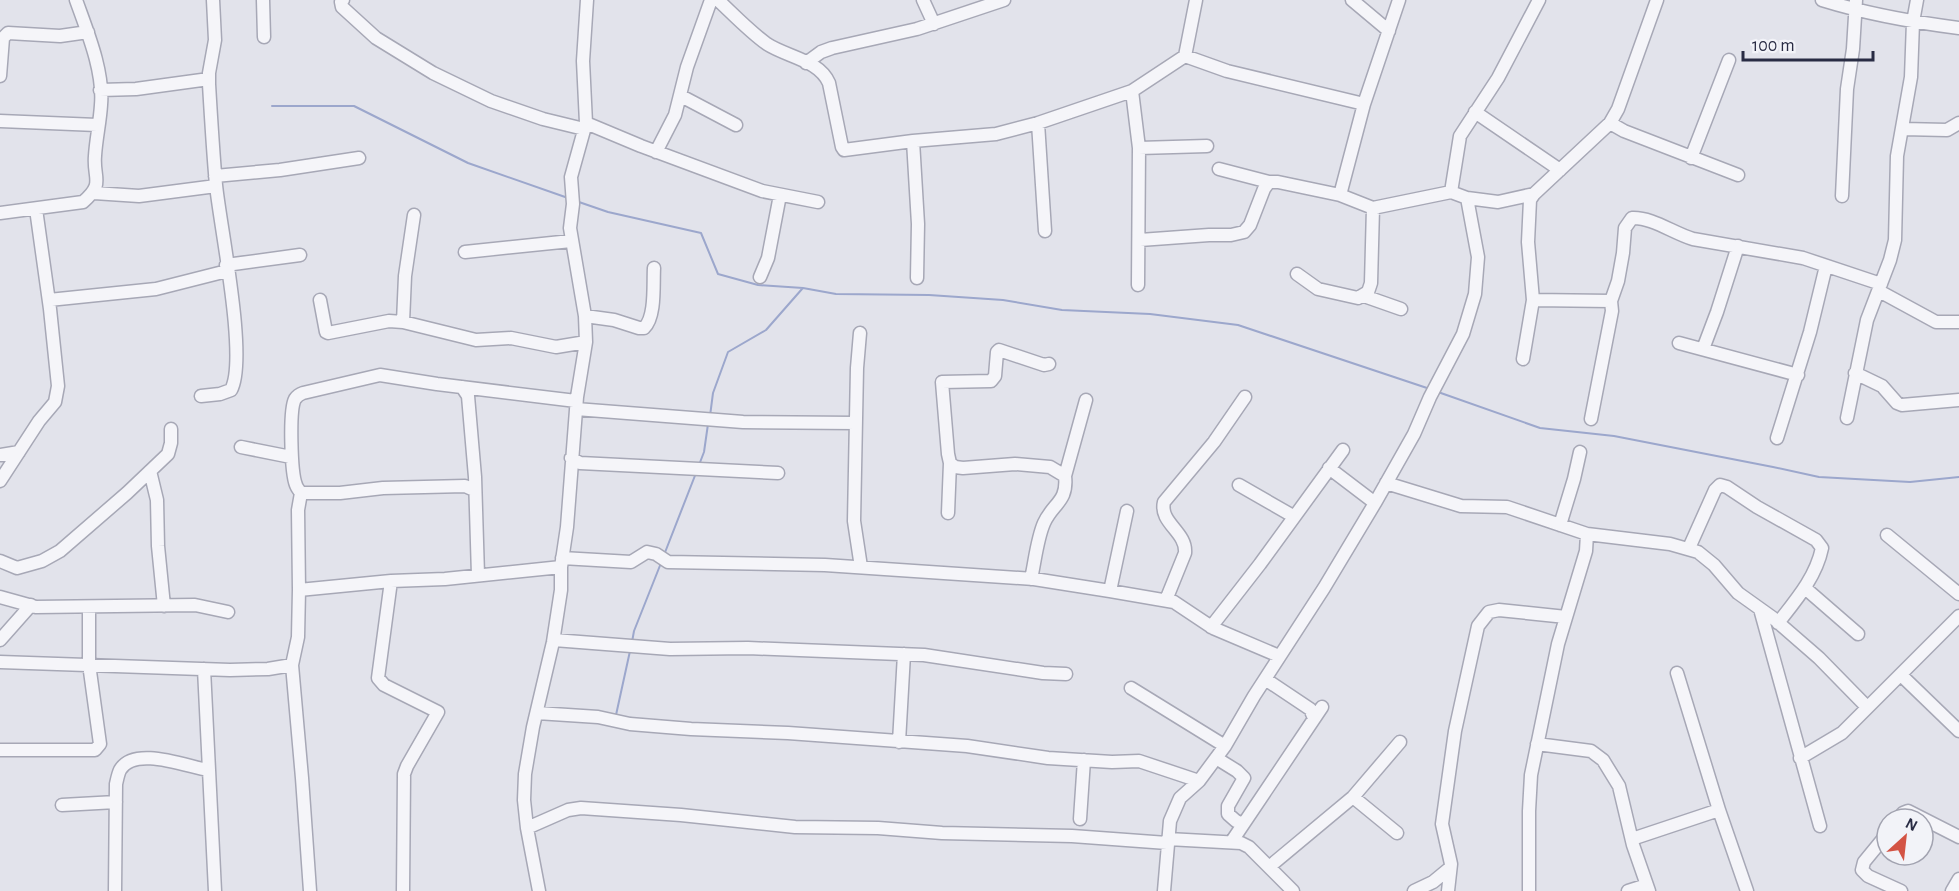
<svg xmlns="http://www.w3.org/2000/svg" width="1959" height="891" viewBox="0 0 1959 891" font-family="'Alegreya Sans',sans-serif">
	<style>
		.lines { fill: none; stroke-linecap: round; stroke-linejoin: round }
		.stream { stroke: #9ca7cc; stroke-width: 2 }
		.minor-casing { stroke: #a7a8b6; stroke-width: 15 }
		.minor { stroke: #f5f5f9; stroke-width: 12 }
	</style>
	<rect width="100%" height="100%" fill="#e2e3eb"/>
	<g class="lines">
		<path class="stream" d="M 272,106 L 354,106 L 468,163 L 568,198
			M 576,201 L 608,212 L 701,233 L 718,274 L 758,285 L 803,288 L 836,294 L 929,295 L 1003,300 L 1062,310 L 1150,314 L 1238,325 L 1430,389
			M 1438,392 L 1540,428 L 1614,436 L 1773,467 L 1819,477 L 1910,482 L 1959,477
			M 710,416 L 713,393 L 728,352 L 766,330 L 802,289
			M 699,465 L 704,452 L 708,424
			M 664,555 L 696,473
			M 632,642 L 634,631 L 661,563
			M 616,715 L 630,651"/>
		<defs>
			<path id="minor" d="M 263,0 L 264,37
				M 343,0 L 341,2 L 342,7 L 376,38 L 433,73 L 491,101 L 543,119 L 584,129
				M 718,0 C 734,15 749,31 767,44 C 787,57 819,60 829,83 L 842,147 L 844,150 L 913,141 L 996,134 L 1038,123 L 1132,91 L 1185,56 L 1227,71 L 1364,104
				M 923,0 L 934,24
				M 1352,0 L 1389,31
				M 1822,0 C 1867,14 1912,22 1959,28
				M 1185,56 L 1196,0
				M 806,63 L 821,52 L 832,48 L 917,29 L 1004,0
				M 0,76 L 3,38 L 8,33 L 60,36 L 88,32
				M 100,90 L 136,89 L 209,79
				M 1132,91 L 1139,148 L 1138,285
				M 681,96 L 736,125
				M 1475,112 L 1560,170
				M 0,121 L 97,125
				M 586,123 L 641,146 L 762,191 L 818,202
				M 1038,123 L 1045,231
				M 1610,123 L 1624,131 L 1738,175
				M 1903,129 L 1947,130 L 1959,123
				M 913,141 L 918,224 L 917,278
				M 1139,148 L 1207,146
				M 656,152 L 675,115 L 687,67 L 711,0
				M 1691,158 L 1729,60
				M 1219,169 L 1269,182
				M 215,176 L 280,170 L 359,158
				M 94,193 L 139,196 L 216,186
				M 1340,195 L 1364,104 L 1399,0
				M 1842,196 L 1847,89 L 1853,49 L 1856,0
				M 1467,198 L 1498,202 L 1534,194 L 1610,123 L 1618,109 L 1657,0
				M 0,213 L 83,202 C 105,183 93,179 95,156 C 96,139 100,122 101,105 C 104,71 87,31 76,0
				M 1140,240 L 1209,235 L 1231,235 L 1244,232 L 1250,225 L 1264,189 L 1269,182 L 1278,182 L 1340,195 L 1373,208 L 1451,192
				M 465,252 L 571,241
				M 226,265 L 300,255
				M 1297,274 L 1318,289 L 1358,298 L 1368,292 L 1371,283 L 1373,208
				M 760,277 L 768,258 L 780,195
				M 1879,291 L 1936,322 L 1959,322
				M 1364,296 L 1401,309
				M 49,300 L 156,289 L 227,271
				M 320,300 L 326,332 L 328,333 L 389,321 L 403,322 L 476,340 L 511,338 L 556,347 L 586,342
				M 1533,300 L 1611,301
				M 585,316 L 614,320 L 639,328 L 644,328 C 656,317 653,284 654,268
				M 403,322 L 405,276 L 414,215
				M 860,333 L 857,368 L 854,521 L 861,567
				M 1679,343 L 1798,375
				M 1703,349 L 1717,312 L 1738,246
				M 1523,359 L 1533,300 L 1528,242 L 1530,200 L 1534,194
				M 1855,373 L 1882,386 L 1897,403 L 1902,405 L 1959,400
				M 462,387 L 468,396 L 475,477 L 478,575
				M 201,396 L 220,394 L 231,390 C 248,359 220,226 216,185 C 213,151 211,118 209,84 L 209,73 L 215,40 L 213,0
				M 576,409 L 743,422 L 856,423
				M 1847,418 L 1867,320 L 1890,260 L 1895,240 L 1897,156 L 1911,77 L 1913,22 L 1917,0
				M 1591,419 L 1612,311 L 1611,301 L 1618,281 L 1623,253 L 1625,228 L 1632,218 C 1652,217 1673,233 1693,239 L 1803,258 L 1881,284
				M 1777,438 L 1810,332 L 1826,266
				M 241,447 L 291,457
				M 0,455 L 19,452
				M 571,458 L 580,463 L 778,473
				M 950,463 L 955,467 L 963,468 L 1015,464 L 1050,467 L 1065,476
				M 1329,468 L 1375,503
				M 150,471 L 157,500 L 158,546 L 164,606
				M 0,481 L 39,421 L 55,402 L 58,386 L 50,309 L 36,209
				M 1386,483 L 1461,506 L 1507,507 L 1587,534 L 1670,544 L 1698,552 L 1714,565 L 1738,593 L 1773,618 L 1819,658 L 1867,707
				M 1239,485 L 1293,516
				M 301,493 L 340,493 L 383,488 L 465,486 L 474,490
				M 948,513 L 950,463 L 948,454 L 942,382 L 991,381 L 995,376 L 997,352 L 999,350 L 1044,365 L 1049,364
				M 1560,525 L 1574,479 L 1580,452
				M 1887,535 L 1959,594
				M 1689,548 L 1715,490 L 1720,485 L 1727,487 L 1757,507 L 1816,540 L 1822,548 C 1816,577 1796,600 1778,623
				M 562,558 L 631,562 L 647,552 L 656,554 L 668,562 L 825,565 L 1034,579 L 1110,591 L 1174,602 L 1213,628 L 1279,656
				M 0,561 L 17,568 L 42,561 L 60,551 L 127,493 L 168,454 L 171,443 L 171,429
				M 1031,579 C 1035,561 1037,539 1044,523 C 1053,503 1068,502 1065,476 L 1086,400
				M 391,581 L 378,678 L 384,685 L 438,712 L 407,766 L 404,774 L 403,891
				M 1805,588 L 1858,634
				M 299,590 L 298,510 L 301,493 C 300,492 296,486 296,485 C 291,473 289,410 295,399 C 297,396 300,394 303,393 L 380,375 L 437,384 L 576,401
				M 1110,591 L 1127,511
				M 0,597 L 36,607 L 195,605 L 228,612
				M 1166,600 L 1185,553 C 1187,532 1159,523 1164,502 L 1214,442 L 1245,397
				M 1760,609 L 1820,826
				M 1211,627 L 1260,564 L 1343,450
				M 0,640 L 31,605
				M 554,640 L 670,649 L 748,648 L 924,655 L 1043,673 L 1066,674
				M 0,662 L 230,670 L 268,669 L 292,665
				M 204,669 L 215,891
				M 1677,673 L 1719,810 L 1747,891
				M 1901,675 L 1959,731
				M 1265,679 L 1310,709 L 1314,718
				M 1131,688 L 1225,746
				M 537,713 L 598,717 L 630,724 L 691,729 L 788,733 L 967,746 L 1048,758 L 1112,762 L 1139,761 L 1199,781
				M 899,742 L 904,654
				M 1537,744 L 1591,751 L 1603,760 L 1619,786 L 1633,845 L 1649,891
				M 0,750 L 95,750 L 100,744 L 89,664 L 89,607
				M 1216,758 L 1237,771 L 1244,778 L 1228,806 L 1228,814 L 1236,821 L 1243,824
				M 1800,758 L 1842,733 L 1959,616
				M 1353,797 L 1397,833
				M 62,805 L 116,802
				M 1080,819 L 1084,760
				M 1898,819 L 1903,813 L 1908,811 L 1959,837
				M 527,828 L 568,810 L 581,808 L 681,815 L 795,827 L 878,828 L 942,833 L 1072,836 L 1167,843
				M 1887,834 L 1864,862 L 1862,870 L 1868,876 L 1901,891
				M 1168,839 L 1241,843 L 1249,847 L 1293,891
				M 1632,839 L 1719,810
				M 1232,841 L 1322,707
				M 1269,867 L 1353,797 L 1400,742
				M 115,891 L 116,784 C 117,780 118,774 120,770 C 134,745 188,767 208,770
				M 310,891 L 302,778 L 292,665 L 298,637 L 299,590 L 391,581 L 445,579 L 561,567
				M 539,891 L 527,828 L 524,800 L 525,774 L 533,727 L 553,642 L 561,590 L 561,567 L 567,527 L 577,397 L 586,342 L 585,316 L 570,228 L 573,204 L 571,177 L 586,123 L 583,61 L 587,0
				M 1164,891 L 1170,821 L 1180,798 L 1199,781 L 1225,746 L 1254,696 L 1324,588 L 1375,503 L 1414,434 L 1430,397 L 1463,334 L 1475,294 L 1478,257 L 1467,198 L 1451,192 L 1460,136 L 1498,78 L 1539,0
				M 1414,891 L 1433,882 L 1450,868
				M 1448,891 L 1451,864 L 1442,824 L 1455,731 L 1478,626 L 1489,612 L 1499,610 L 1566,617
				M 1529,891 L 1529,811 L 1531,775 L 1558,644 L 1586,551 L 1587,534
				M 1628,891 L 1647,885
				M 1952,891 L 1959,879"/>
		</defs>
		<use href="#minor" class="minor-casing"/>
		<use href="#minor" class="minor"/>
	</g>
	<g transform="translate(1905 837) rotate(27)"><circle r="28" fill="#f2f3f8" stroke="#a2a3b0" stroke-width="1.5"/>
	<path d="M0-4.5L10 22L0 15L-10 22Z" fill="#d35344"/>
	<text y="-9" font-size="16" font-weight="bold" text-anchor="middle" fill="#292c44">N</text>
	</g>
	<path d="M1743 51v9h130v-9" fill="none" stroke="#292c44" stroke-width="3"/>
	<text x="1752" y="51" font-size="18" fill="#292c44" stroke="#f2f3f8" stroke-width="4.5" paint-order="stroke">100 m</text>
</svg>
